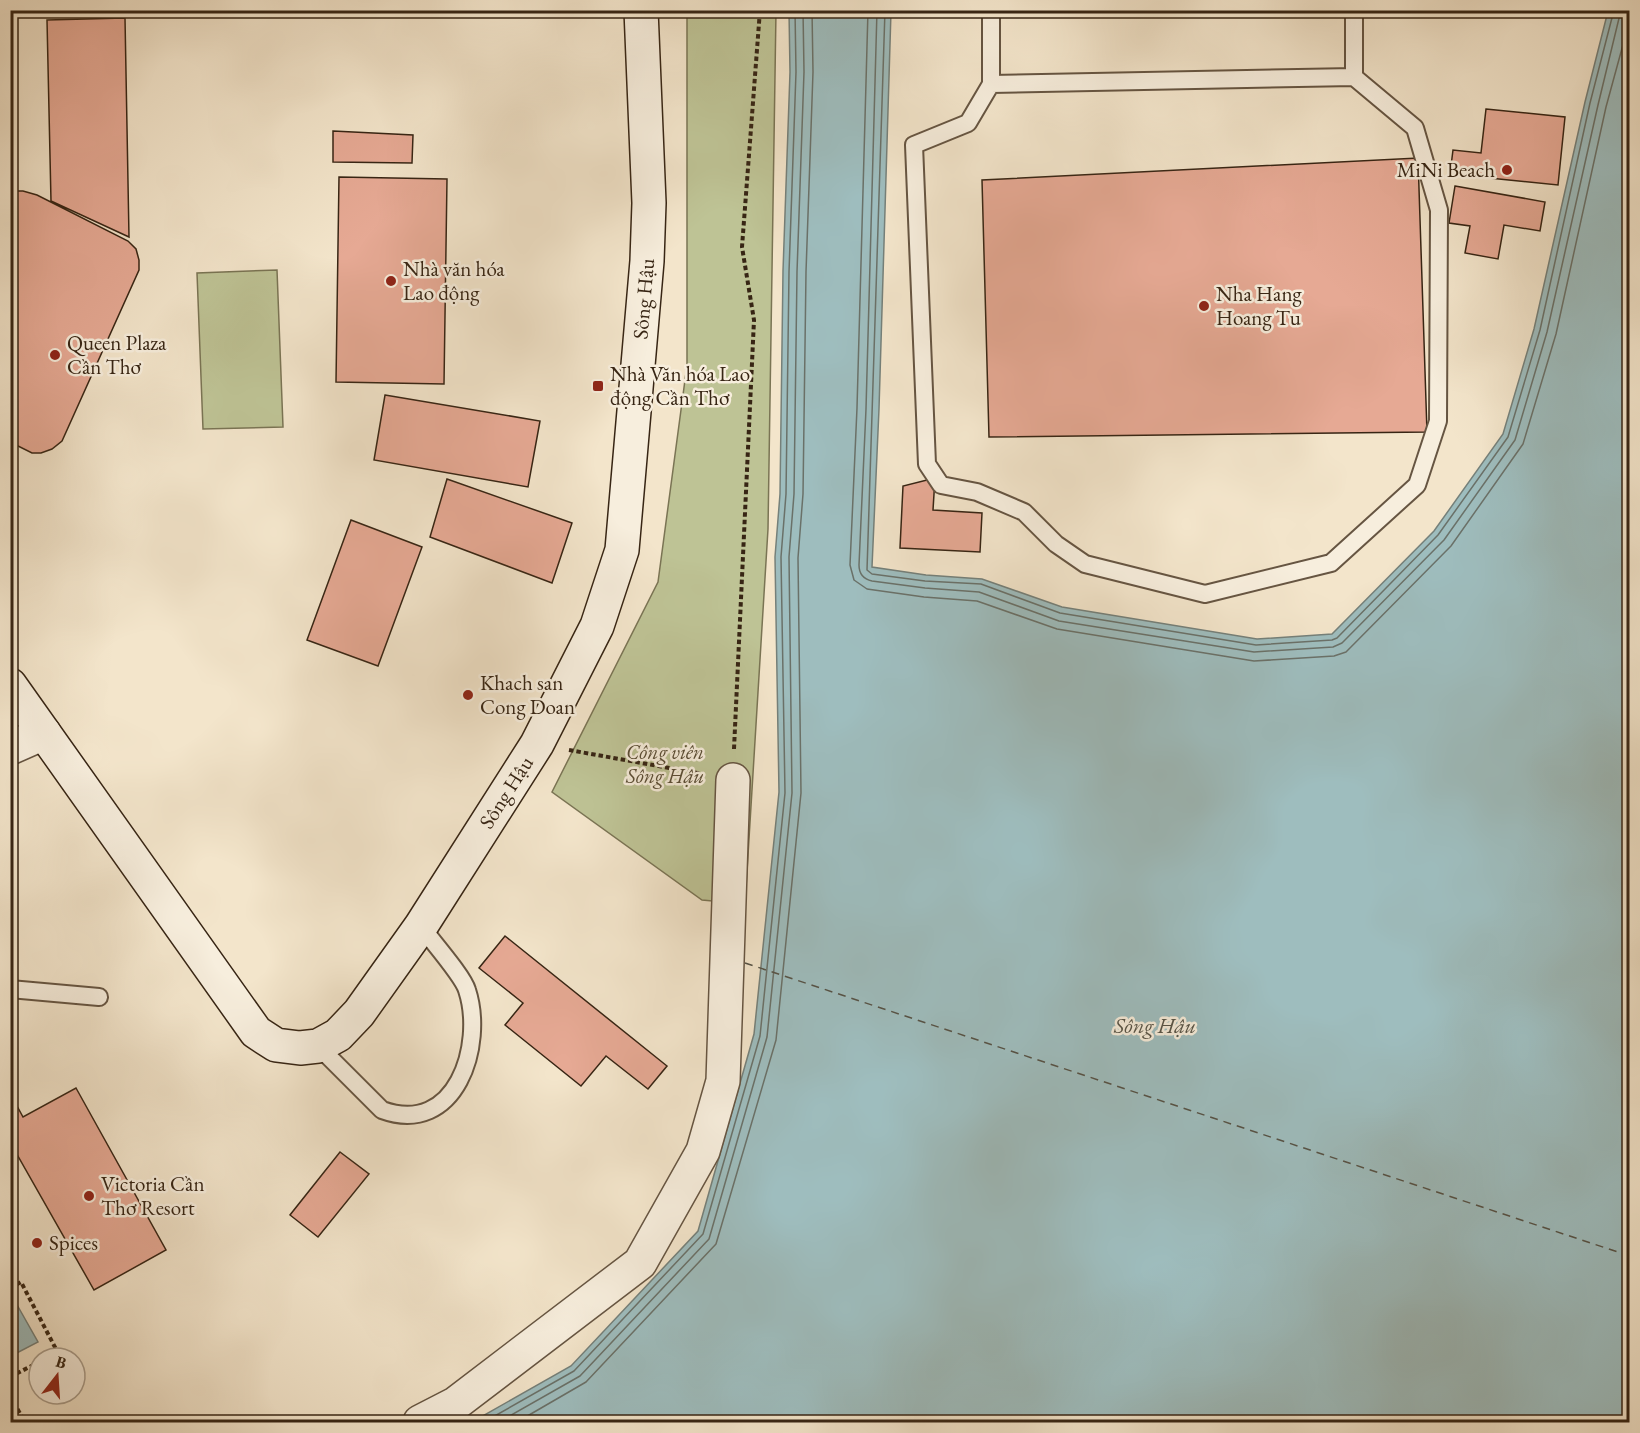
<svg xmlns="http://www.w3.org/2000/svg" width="1640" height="1433" viewBox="0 0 1640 1433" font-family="'EB Garamond',serif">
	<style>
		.green { fill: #bec395; stroke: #7a7454; stroke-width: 1.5 }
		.water { fill: #9ebdbe; stroke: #75807a; stroke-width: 1.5 }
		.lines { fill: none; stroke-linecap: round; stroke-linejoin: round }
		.shore { stroke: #6a7169; stroke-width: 1.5 }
		.ferry { stroke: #565347; stroke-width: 1.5; stroke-dasharray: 8 6; stroke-linecap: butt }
		.building { fill: #e6a994; stroke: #372514; stroke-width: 1.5 }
		.lane-casing { stroke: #665542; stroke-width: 20 }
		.street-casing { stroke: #665542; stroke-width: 36 }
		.secondary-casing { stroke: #372514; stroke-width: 36 }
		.path { stroke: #372514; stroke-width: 4; stroke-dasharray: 4.5 3; stroke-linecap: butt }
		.lane { stroke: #f7eedd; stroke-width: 16 }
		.street { stroke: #f7eedd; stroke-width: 33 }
		.secondary { stroke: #f7eedd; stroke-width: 33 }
		.poi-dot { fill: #8f2418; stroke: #f7eedd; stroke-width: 2 }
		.labels { text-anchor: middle; stroke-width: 5; stroke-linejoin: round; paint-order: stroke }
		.poi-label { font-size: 21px; fill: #372514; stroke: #f7eedd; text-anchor: start }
		.street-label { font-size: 21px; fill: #372514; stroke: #f7eedd }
		.park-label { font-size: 21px; font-style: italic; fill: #594c34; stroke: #f7eedd }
		.water-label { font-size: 22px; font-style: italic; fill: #565347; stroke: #f7eedd }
	</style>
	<rect width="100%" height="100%" fill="#f3e5cb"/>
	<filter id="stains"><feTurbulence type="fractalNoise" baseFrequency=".00333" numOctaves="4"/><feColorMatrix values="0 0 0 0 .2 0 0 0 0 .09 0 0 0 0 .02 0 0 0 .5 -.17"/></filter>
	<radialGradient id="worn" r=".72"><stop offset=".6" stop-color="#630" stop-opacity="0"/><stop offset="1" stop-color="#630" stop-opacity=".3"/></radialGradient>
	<path class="green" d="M 687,11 L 776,11 L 768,529 L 745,904 L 702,900 L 552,792 L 658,582 L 687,365 Z
		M 277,270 L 283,427 L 203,429 L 197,273 Z"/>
	<path class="water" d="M 789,11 L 891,11 L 879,409 L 872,567 L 926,575 L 982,579 L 1062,607 L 1257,639 L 1332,634 L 1434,531 L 1503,434 L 1534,329 L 1585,102 L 1608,11 L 1629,11 L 1629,1422 L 472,1422 L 571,1366 L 698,1231 L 754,1034 L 779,792 L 775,557 L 780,494 L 783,271 L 790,72 Z
		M 16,1303 L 38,1342 L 11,1356 L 11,1305 Z"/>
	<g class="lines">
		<path class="shore" d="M 868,10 L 857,408 L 850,565 L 854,580 L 867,589 L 924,597 L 977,601 L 1057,629 L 1254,661 L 1334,656 L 1346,652 L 1451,546 L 1523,444 L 1556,334 L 1606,107 L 1630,19
			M 877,10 L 866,409 L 859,565 C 859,574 863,579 872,581 L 925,588 L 979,592 L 1059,621 L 1254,652 L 1333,647 L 1342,643 L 1444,540 L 1515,440 L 1547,332 L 1598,105 L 1621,10
			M 885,10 L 867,570 L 872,574 L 925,581 L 981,584 L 1060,613 L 1256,645 L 1332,640 L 1337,638 L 1438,535 L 1508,437 L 1540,330 L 1590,103 L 1614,10
			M 484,1422 L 574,1371 L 703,1234 L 760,1036 L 785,793 L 781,557 L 786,494 L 789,272 L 796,72 L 795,10
			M 499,1422 L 580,1376 L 709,1239 L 767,1037 L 792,793 L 789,557 L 794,494 L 797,272 L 804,72 L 803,10
			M 517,1422 L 586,1382 L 716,1244 L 776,1040 L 801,793 L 798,558 L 803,494 L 806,272 L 813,72 L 812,10"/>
		<path class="ferry" d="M 745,963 L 1630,1256"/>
	</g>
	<path class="building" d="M 125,18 L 129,237 L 51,201 L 47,20 Z
		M 1486,109 L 1565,117 L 1558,185 L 1450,174 L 1453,150 L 1481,153 Z
		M 333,131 L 413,135 L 412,163 L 333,162 Z
		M 1418,158 L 1427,432 L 989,437 L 982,180 Z
		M 339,177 L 447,179 L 444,384 L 336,382 Z
		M 1455,186 L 1545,202 L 1540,231 L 1504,225 L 1498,259 L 1465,253 L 1470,226 L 1449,223 Z
		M 11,191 L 23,191 L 37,195 L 128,241 L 136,249 L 139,260 L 139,270 L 62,441 L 52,449 L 41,453 L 32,453 L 10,442 Z
		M 385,395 L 540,421 L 528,487 L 374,460 Z
		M 935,478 L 933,510 L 982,513 L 980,552 L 900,548 L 903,486 Z
		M 447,479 L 572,523 L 552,583 L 430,537 Z
		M 351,520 L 422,547 L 378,666 L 307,640 Z
		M 505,936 L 667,1066 L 648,1089 L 606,1056 L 581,1086 L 505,1025 L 523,1003 L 479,968 Z
		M 76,1088 L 166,1250 L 94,1290 L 10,1142 L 10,1093 L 23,1117 Z
		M 340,1152 L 369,1174 L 318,1237 L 290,1215 Z"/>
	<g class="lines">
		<defs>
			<path id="lane" d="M 991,10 L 991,84 L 1354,77 L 1354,10
				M 991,84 L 968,123 L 914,145 L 927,464 L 941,485 L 977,492 L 1024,512 L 1056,544 L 1085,564 L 1205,594 L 1331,563 L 1417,485 L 1438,421 L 1439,210 L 1415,128 L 1354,77
				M 10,989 L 99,997
				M 318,1046 L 382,1110 C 456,1137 485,1045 467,990 C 463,976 431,940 421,926"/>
			<path id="street" d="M 10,748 L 44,733
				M 420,1422 L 455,1404 L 640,1263 L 703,1151 L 723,1081 L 733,780"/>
			<g id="secondary">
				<path id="s1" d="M 10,685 L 256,1032 L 276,1045 L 300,1048 L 318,1046 L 338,1035 L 359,1013 L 421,926 L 537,744 L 597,626 L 622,550 L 647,261 L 649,203 L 641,10"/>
			</g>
		</defs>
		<use href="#lane" class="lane-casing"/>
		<use href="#street" class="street-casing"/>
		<use href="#secondary" class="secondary-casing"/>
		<path class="path" d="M 734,749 L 754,320 L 742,247 L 760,10
			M 569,750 L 703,774
			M 10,1288 L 21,1282 L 58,1353 L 48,1358
			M 10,1377 L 39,1362
			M 10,1396 L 25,1422"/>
		<use href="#lane" class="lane"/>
		<use href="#street" class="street"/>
		<use href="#secondary" class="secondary"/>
	</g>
	<g class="poi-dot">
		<circle cx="1507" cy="170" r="6"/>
		<circle cx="391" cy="281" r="6"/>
		<circle cx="1204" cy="306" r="6"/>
		<circle cx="55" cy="355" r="6"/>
		<rect x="592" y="380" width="12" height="12" rx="3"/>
		<circle cx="468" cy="695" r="6"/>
		<circle cx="89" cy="1196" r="6"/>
		<circle cx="37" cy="1243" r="6"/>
	</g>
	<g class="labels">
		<g class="poi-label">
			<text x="1495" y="177" text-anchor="end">MiNi Beach</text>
			<text x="403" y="276">Nhà văn hóa<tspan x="403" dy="24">Lao động</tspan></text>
			<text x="1216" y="301">Nha Hang<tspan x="1216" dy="24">Hoang Tu</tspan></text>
			<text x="67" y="350">Queen Plaza<tspan x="67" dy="24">Cần Thơ</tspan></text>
			<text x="610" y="381">Nhà Văn hóa Lao<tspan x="610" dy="24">động Cần Thơ</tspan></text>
			<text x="480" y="690">Khach san<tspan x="480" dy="24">Cong Doan</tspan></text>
			<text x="101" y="1191">Victoria Cần<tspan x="101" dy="24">Thơ Resort</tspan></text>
			<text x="49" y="1250">Spices</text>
		</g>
		<g class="street-label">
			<text dy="7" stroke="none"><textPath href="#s1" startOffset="1332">Sông Hậu</textPath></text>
			<text dy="7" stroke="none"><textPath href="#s1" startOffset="810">Sông Hậu</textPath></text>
		</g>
		<g class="park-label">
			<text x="665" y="759">Công viên<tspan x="665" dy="24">Sông Hậu</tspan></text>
		</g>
		<g class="water-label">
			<text x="1155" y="1033">Sông Hậu</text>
		</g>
	</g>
	<rect width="1640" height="1433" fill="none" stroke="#f3e5cb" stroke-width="36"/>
	<rect x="12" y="12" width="1616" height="1409" fill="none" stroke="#372514" stroke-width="3"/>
	<rect x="18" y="18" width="1604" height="1397" fill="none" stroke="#372514" stroke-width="1.5"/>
	<g transform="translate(57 1376) rotate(17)"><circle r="28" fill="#f7eedd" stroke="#aa9e8d" stroke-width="1.5"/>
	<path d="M0-4.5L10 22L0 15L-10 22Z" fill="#8f2418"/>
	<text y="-9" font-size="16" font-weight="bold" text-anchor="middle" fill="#372514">B</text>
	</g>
	<rect width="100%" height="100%" filter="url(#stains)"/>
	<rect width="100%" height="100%" fill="url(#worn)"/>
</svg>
